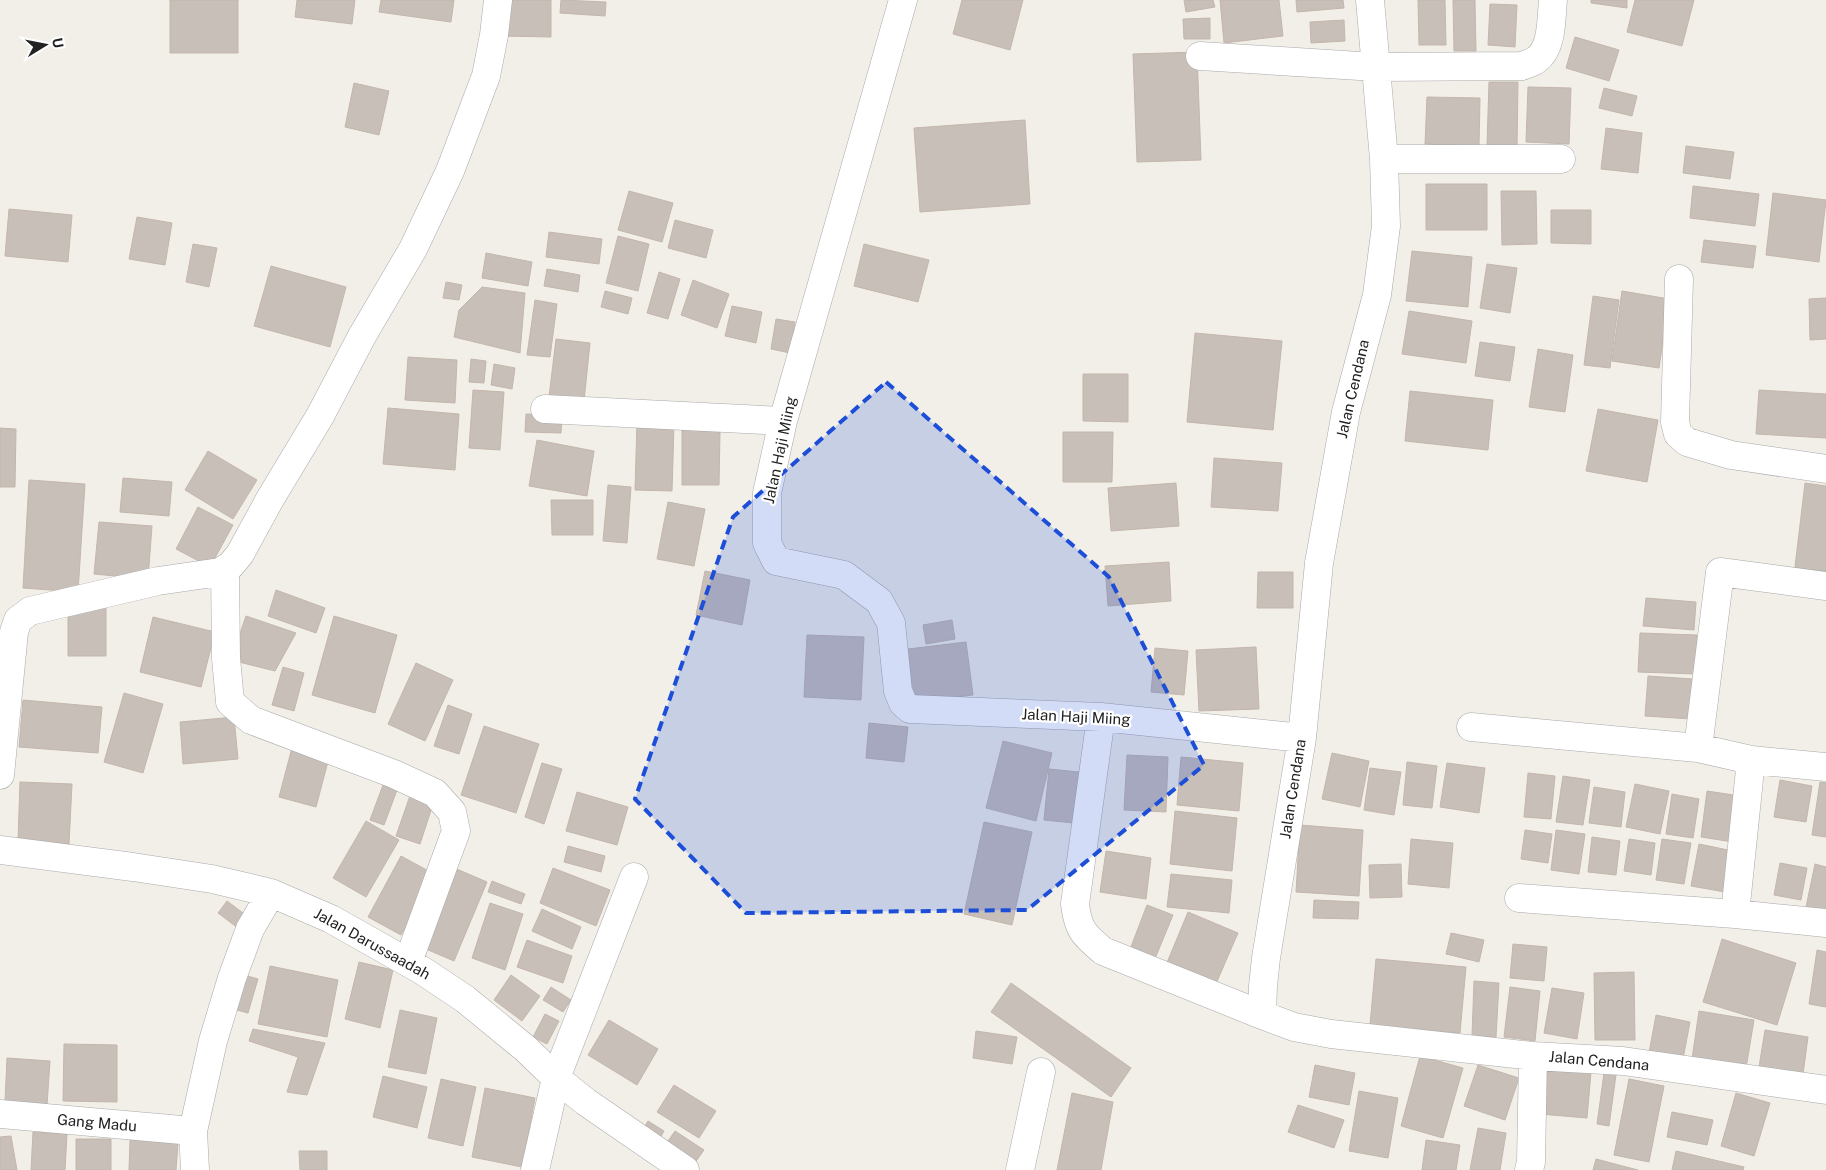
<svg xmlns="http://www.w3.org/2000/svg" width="1826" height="1170" viewBox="0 0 1826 1170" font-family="'Public Sans',sans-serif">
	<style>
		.building { fill: #c7bfb8; stroke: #c4b6ab }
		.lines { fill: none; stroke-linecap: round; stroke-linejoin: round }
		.minor-casing { stroke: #a9a9a9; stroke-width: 29 }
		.minor { stroke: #fff; stroke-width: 28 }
		.marked { fill: #1d4ed8; fill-opacity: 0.2; stroke: #1d4ed8; stroke-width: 4; stroke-dasharray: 10 6; stroke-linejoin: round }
		.labels { text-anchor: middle; stroke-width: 4.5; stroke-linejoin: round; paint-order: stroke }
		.street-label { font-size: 15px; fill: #222; stroke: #fff }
	</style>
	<rect width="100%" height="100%" fill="#f2efe9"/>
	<path class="building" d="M 170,0 L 238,0 L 238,53 L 170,53 Z
		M 297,0 L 355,0 L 352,24 L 295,17 Z
		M 381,0 L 454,0 L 451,22 L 379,12 Z
		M 500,0 L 551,0 L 551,37 L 500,36 Z
		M 561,0 L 606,2 L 605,16 L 560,13 Z
		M 962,0 L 1023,0 L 1010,50 L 953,34 Z
		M 1184,0 L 1213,0 L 1215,7 L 1186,12 Z
		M 1220,0 L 1279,0 L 1283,36 L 1224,43 Z
		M 1296,0 L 1343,0 L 1344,8 L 1297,12 Z
		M 1418,0 L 1445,0 L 1446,45 L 1419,45 Z
		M 1453,0 L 1475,0 L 1476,51 L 1454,51 Z
		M 1591,0 L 1627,0 L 1627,8 L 1591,3 Z
		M 1635,0 L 1694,0 L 1682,46 L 1627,32 Z
		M 1490,4 L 1517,5 L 1515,47 L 1488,45 Z
		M 1210,18 L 1210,39 L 1184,39 L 1183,19 Z
		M 1344,20 L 1345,41 L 1311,43 L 1310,22 Z
		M 1575,37 L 1619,50 L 1609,81 L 1566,68 Z
		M 1197,52 L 1201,160 L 1137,162 L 1133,54 Z
		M 1489,82 L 1518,82 L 1517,146 L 1487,145 Z
		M 354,83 L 389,91 L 379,135 L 345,127 Z
		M 1528,87 L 1571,88 L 1569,144 L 1526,142 Z
		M 1604,88 L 1637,96 L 1632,116 L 1599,108 Z
		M 1427,97 L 1480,98 L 1479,146 L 1425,144 Z
		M 1025,120 L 1030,204 L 920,212 L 914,128 Z
		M 1606,128 L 1642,133 L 1638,173 L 1601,169 Z
		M 1686,146 L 1734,152 L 1730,179 L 1683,173 Z
		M 1426,184 L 1487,184 L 1487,230 L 1426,230 Z
		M 1693,186 L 1759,194 L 1755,226 L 1690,218 Z
		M 629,191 L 673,203 L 662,242 L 618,230 Z
		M 1501,191 L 1536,191 L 1537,244 L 1502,245 Z
		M 1773,193 L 1826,200 L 1819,262 L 1766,255 Z
		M 9,209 L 72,215 L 68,262 L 5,256 Z
		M 1551,210 L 1591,210 L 1591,244 L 1551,243 Z
		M 137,217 L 172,223 L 165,265 L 129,259 Z
		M 675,220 L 713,230 L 706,258 L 668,248 Z
		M 549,232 L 602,239 L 599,264 L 546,257 Z
		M 618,236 L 649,244 L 638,291 L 606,283 Z
		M 1704,240 L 1756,246 L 1753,268 L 1701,262 Z
		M 193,244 L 217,248 L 209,287 L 186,282 Z
		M 864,244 L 929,260 L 918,302 L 854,286 Z
		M 1412,251 L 1472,257 L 1468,307 L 1406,301 Z
		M 486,253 L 532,262 L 528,286 L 482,278 Z
		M 1487,264 L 1517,268 L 1510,313 L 1480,308 Z
		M 271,266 L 346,287 L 330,347 L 254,326 Z
		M 547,269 L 580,275 L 578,292 L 544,286 Z
		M 659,272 L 680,279 L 668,319 L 647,313 Z
		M 693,280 L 729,294 L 717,328 L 681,315 Z
		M 446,282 L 462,285 L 459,300 L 443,298 Z
		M 482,287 L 525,293 L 520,353 L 454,337 L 459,310 Z
		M 605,291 L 632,298 L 628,314 L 601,307 Z
		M 1622,291 L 1669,299 L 1659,368 L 1612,361 Z
		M 1593,296 L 1619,300 L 1610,368 L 1584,365 Z
		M 1826,298 L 1826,339 L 1810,340 L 1809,299 Z
		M 535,300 L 557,304 L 550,357 L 527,355 Z
		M 732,306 L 762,312 L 756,343 L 725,336 Z
		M 1409,311 L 1472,321 L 1466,363 L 1402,354 Z
		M 776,319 L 795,322 L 790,353 L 771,349 Z
		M 1195,333 L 1282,341 L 1273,430 L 1187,422 Z
		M 556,339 L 590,343 L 584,401 L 549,397 Z
		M 1480,342 L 1515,347 L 1510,381 L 1475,376 Z
		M 1538,349 L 1573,355 L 1565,412 L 1529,407 Z
		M 408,357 L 457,360 L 455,403 L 405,400 Z
		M 471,359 L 486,361 L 484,383 L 469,382 Z
		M 494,364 L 515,368 L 512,389 L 491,385 Z
		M 1083,374 L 1128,374 L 1128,422 L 1083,421 Z
		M 473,390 L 504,392 L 500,450 L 469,448 Z
		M 1759,390 L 1826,394 L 1826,438 L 1756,434 Z
		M 1410,391 L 1493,400 L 1488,450 L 1405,441 Z
		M 388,408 L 459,414 L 455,470 L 383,464 Z
		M 1598,409 L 1658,420 L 1647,482 L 1586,471 Z
		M 526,414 L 562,415 L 561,433 L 525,432 Z
		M 637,422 L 674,424 L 672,491 L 635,490 Z
		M 0,428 L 16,429 L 15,487 L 0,487 Z
		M 682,430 L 720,431 L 719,485 L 682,485 Z
		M 1063,432 L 1113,432 L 1112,482 L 1063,482 Z
		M 537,440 L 594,451 L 587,496 L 529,486 Z
		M 208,451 L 257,480 L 233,519 L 185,490 Z
		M 1214,458 L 1282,463 L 1278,511 L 1211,507 Z
		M 123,478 L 172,482 L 169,516 L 120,512 Z
		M 29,480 L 85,484 L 78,592 L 23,588 Z
		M 1176,483 L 1179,526 L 1111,531 L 1108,488 Z
		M 1805,483 L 1826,486 L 1826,579 L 1794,575 Z
		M 608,485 L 631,487 L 627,543 L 603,541 Z
		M 551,500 L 593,500 L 593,535 L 552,535 Z
		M 668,502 L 705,509 L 694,566 L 657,559 Z
		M 198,507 L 233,525 L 210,567 L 176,549 Z
		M 99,522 L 152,526 L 148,579 L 94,574 Z
		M 1169,562 L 1171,601 L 1108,606 L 1105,566 Z
		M 705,571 L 750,580 L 742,625 L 696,615 Z
		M 1258,572 L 1293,572 L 1293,608 L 1257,608 Z
		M 276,590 L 325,608 L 316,633 L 268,616 Z
		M 1646,598 L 1696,602 L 1694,630 L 1643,626 Z
		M 106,606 L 106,656 L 68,656 L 68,607 Z
		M 246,616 L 296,633 L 275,671 L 231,660 Z
		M 334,616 L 397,635 L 375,713 L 312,695 Z
		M 153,617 L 215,632 L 201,687 L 140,672 Z
		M 952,620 L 955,639 L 926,644 L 923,625 Z
		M 1640,633 L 1697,635 L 1696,674 L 1638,672 Z
		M 807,635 L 864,637 L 861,700 L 804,697 Z
		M 966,642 L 973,695 L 906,703 L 900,650 Z
		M 1256,647 L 1259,709 L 1199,711 L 1196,650 Z
		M 1155,648 L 1188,651 L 1184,695 L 1151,692 Z
		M 416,663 L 453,680 L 425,741 L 388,724 Z
		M 283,667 L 304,673 L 294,711 L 272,705 Z
		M 1648,676 L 1693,679 L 1691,719 L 1645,716 Z
		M 124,693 L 163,704 L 143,773 L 104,762 Z
		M 23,700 L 102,707 L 98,753 L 19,747 Z
		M 448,705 L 472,714 L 459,754 L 434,746 Z
		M 234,717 L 238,759 L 183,764 L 180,722 Z
		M 869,723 L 908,727 L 904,762 L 866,758 Z
		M 484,726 L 539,744 L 516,813 L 461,795 Z
		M 1003,741 L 1052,753 L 1036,821 L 986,808 Z
		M 293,744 L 330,754 L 316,807 L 279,797 Z
		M 1332,753 L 1369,761 L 1360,807 L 1322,799 Z
		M 1127,755 L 1168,757 L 1166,812 L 1124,810 Z
		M 1181,757 L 1243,763 L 1239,811 L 1177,805 Z
		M 1407,762 L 1437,766 L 1432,808 L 1403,805 Z
		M 542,763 L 562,769 L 544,824 L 525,817 Z
		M 1447,763 L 1485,768 L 1479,813 L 1440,807 Z
		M 1370,768 L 1401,772 L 1394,815 L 1364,810 Z
		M 1049,769 L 1089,773 L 1084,824 L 1044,820 Z
		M 1528,773 L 1555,776 L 1551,819 L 1524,817 Z
		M 1563,776 L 1590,780 L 1583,825 L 1556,822 Z
		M 386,777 L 400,782 L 384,825 L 370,820 Z
		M 1780,780 L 1812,786 L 1806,822 L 1774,817 Z
		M 20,782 L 72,784 L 69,844 L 18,841 Z
		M 1820,782 L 1826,783 L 1826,837 L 1812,835 Z
		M 1635,784 L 1669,791 L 1660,834 L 1626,827 Z
		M 1594,787 L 1625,792 L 1621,827 L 1589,823 Z
		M 412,790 L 435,798 L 420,844 L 396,836 Z
		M 1707,791 L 1740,796 L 1733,842 L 1701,837 Z
		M 577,792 L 628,807 L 617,845 L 566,831 Z
		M 1672,794 L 1699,799 L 1693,838 L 1666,834 Z
		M 1175,811 L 1237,818 L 1232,871 L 1170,864 Z
		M 366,821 L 399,840 L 366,897 L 333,878 Z
		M 984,822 L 1032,832 L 1012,925 L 964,914 Z
		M 1300,825 L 1363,830 L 1359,896 L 1296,892 Z
		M 1525,830 L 1552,834 L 1548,863 L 1521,859 Z
		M 1556,830 L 1585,834 L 1579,874 L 1551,870 Z
		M 1592,837 L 1620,841 L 1616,875 L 1588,872 Z
		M 1411,839 L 1453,843 L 1449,888 L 1408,884 Z
		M 1629,839 L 1655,843 L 1651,875 L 1624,871 Z
		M 1662,839 L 1691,843 L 1684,884 L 1656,880 Z
		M 1699,844 L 1733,851 L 1725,892 L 1691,886 Z
		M 568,846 L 605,856 L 601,872 L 564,862 Z
		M 1106,851 L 1151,858 L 1146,899 L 1100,892 Z
		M 401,856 L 434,874 L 401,935 L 368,917 Z
		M 1780,863 L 1807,868 L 1801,900 L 1774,895 Z
		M 1401,864 L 1402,897 L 1370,898 L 1369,865 Z
		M 1815,864 L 1826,867 L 1826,916 L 1805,912 Z
		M 452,867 L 487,882 L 454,961 L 419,946 Z
		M 553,868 L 610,890 L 596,926 L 540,903 Z
		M 1171,874 L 1232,880 L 1229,913 L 1167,907 Z
		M 492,881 L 525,894 L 521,904 L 488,892 Z
		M 1314,900 L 1359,902 L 1358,919 L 1313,918 Z
		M 227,901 L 247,916 L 238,928 L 218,913 Z
		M 490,903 L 523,914 L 505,970 L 472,958 Z
		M 1147,905 L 1173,915 L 1154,961 L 1129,952 Z
		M 542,909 L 581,927 L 572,949 L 532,931 Z
		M 1188,912 L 1238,933 L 1215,986 L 1166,965 Z
		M 1451,933 L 1484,940 L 1479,962 L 1446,954 Z
		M 1722,939 L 1796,963 L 1777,1025 L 1703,1002 Z
		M 527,940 L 572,956 L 563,983 L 517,967 Z
		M 1513,944 L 1547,947 L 1544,981 L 1510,978 Z
		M 1817,950 L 1826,952 L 1826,1007 L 1809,1004 Z
		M 1376,959 L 1466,967 L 1460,1033 L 1370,1025 Z
		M 359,962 L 393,970 L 380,1028 L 345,1019 Z
		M 270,966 L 338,980 L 327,1037 L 258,1024 Z
		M 1634,972 L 1635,1040 L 1595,1040 L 1594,973 Z
		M 244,975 L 258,979 L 248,1013 L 233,1009 Z
		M 511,975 L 540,996 L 522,1021 L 494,1000 Z
		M 1474,981 L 1499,983 L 1496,1037 L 1472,1036 Z
		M 1011,983 L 1131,1068 L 1111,1097 L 991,1012 Z
		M 551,987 L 571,1000 L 563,1012 L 543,1000 Z
		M 1510,987 L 1540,991 L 1535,1041 L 1504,1037 Z
		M 1552,988 L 1584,993 L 1577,1039 L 1544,1033 Z
		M 400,1010 L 437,1018 L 426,1074 L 388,1067 Z
		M 1699,1011 L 1754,1020 L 1745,1074 L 1691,1066 Z
		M 545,1014 L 559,1021 L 547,1044 L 533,1037 Z
		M 1656,1015 L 1690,1022 L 1682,1064 L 1648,1058 Z
		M 609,1020 L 658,1049 L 637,1085 L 588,1055 Z
		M 253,1029 L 325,1043 L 307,1095 L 287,1092 L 298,1057 L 249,1041 Z
		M 1765,1030 L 1808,1037 L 1803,1074 L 1759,1067 Z
		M 976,1031 L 1017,1037 L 1012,1064 L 973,1058 Z
		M 64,1044 L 117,1045 L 117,1102 L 63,1101 Z
		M 1420,1056 L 1463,1068 L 1443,1138 L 1401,1126 Z
		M 7,1058 L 50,1061 L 47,1105 L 5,1102 Z
		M 1315,1065 L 1355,1073 L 1349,1105 L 1309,1097 Z
		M 1478,1065 L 1519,1078 L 1505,1120 L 1464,1106 Z
		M 1544,1067 L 1591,1072 L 1587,1118 L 1540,1114 Z
		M 1604,1073 L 1616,1075 L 1609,1126 L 1597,1124 Z
		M 383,1076 L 427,1087 L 417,1128 L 373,1117 Z
		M 441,1079 L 476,1087 L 463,1146 L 428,1138 Z
		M 1629,1079 L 1664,1086 L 1649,1162 L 1614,1155 Z
		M 674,1085 L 716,1111 L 699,1138 L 657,1112 Z
		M 485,1088 L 535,1098 L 522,1167 L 472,1157 Z
		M 1359,1091 L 1398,1098 L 1388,1158 L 1349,1151 Z
		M 1072,1093 L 1113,1102 L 1101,1170 L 1057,1170 Z
		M 1736,1093 L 1770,1103 L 1754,1156 L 1721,1146 Z
		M 1298,1105 L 1344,1120 L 1334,1148 L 1288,1132 Z
		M 1672,1112 L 1713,1120 L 1707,1145 L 1667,1137 Z
		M 648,1121 L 664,1131 L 657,1143 L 641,1133 Z
		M 1478,1128 L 1506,1133 L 1500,1170 L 1470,1170 Z
		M 675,1131 L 704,1150 L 694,1164 L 666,1144 Z
		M 33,1132 L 67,1134 L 65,1170 L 31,1170 Z
		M 11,1136 L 17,1170 L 0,1170 L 0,1137 Z
		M 76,1139 L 111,1139 L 111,1170 L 76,1170 Z
		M 130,1140 L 178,1142 L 176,1170 L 129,1170 Z
		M 1426,1140 L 1460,1145 L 1456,1170 L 1422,1170 Z
		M 299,1151 L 327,1151 L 327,1170 L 300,1170 Z
		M 1676,1151 L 1744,1167 L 1743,1170 L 1672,1170 Z
		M 1596,1159 L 1638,1170 L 1593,1170 Z"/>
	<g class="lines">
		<defs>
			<path id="minor" d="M 903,0 L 783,421 L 767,493 L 767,543 L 776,561 L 844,575 L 879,601 L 891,623 L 898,691 L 903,703 L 910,709 L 1101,717 L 1302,738
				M 1370,0 L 1384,159 L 1386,226 L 1377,295 L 1346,412 L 1319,563 L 1302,738 L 1266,958 L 1263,986 L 1262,1015 L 1294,1027 L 1331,1034 L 1533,1056 L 1623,1061 L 1826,1090
				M 1200,56 L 1376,67 L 1522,66 C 1526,64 1532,63 1536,60 C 1553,48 1551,18 1553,0
				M 1384,159 L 1561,159
				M 1679,279 L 1675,422 L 1678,434 L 1687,442 L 1731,455 L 1826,469
				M 545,409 L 783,421
				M 225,569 L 226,658 L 230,702 L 251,720 L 394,774 L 435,793 L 452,812 L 456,831 L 408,962
				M 1101,717 L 1075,904 C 1078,930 1084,935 1103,951 L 1262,1015
				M 1471,727 L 1698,748 L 1751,760 L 1826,767
				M 1698,748 L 1720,572 L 1826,586
				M 0,775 L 14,632 L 18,620 L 30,611 L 158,581 L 220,572 L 231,565 L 240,554 L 270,499 L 320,416 L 362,336 L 413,249 L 450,171 L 486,76 L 494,35 L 498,0
				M 0,850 L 133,867 L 212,879 L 271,893 L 331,919 L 423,971 L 465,999 L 526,1049 L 556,1078 L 586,1102 L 685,1170
				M 1519,898 L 1735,914 L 1826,923
				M 1735,914 L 1751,760
				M 0,1114 L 193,1131
				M 195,1170 L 193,1131 L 213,1041 L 232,978 L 250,929 L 271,893
				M 535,1170 L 556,1078 L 634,877
				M 1020,1170 L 1041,1072
				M 1529,1170 L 1531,1162 L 1533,1056"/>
		</defs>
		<use href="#minor" class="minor-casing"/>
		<use href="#minor" class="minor"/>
	</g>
	<path class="marked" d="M 886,382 L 1109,577 L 1204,765 L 1027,910 L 746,913 L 635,799 L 733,517 Z"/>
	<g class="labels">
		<g class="street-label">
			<text transform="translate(1353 389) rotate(-77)" y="5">Jalan Cendana</text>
			<text transform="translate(780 450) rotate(-78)" y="5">Jalan Haji Miing</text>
			<text transform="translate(1076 717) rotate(3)" y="5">Jalan Haji Miing</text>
			<text transform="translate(1293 789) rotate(-81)" y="5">Jalan Cendana</text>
			<text transform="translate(372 944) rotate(29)" y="5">Jalan Darussaadah</text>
			<text transform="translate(1599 1061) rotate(5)" y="5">Jalan Cendana</text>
			<text transform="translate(97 1123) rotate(5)" y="5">Gang Madu</text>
		</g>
	</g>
	<g transform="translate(45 45) rotate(80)" stroke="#ffffff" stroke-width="4" paint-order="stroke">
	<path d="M0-4L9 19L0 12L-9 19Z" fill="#222222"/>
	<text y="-8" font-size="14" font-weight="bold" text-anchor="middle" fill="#222222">U</text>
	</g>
</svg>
